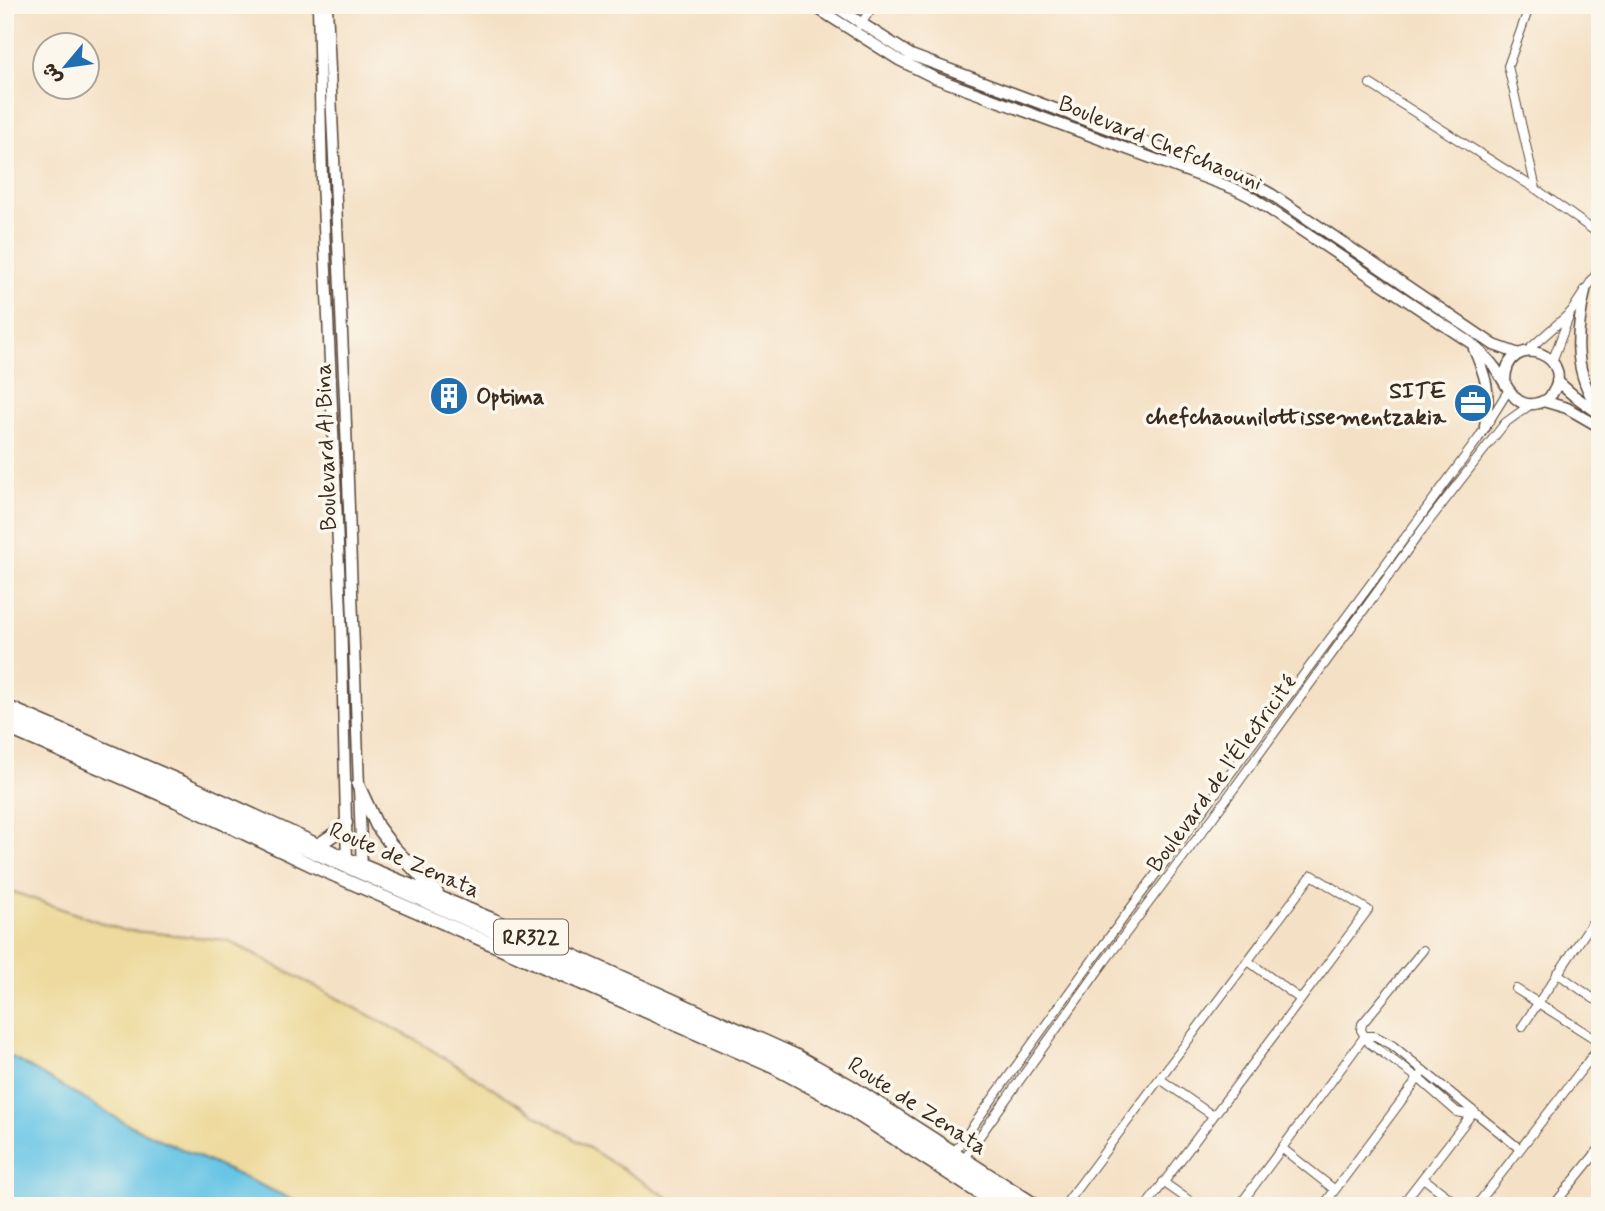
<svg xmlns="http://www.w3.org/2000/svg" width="1605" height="1211" viewBox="0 0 1605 1211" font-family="Mynerve,'Playpen Sans Arabic',sans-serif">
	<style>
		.sand { fill: #eeda9e; stroke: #94825e; stroke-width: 2 }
		.water { fill: #67c5e5; stroke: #517882; stroke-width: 2 }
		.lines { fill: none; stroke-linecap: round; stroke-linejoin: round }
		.street-casing { stroke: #574537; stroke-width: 10 }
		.secondary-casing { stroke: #574537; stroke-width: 13 }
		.primary-casing { stroke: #574537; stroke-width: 15 }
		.street { stroke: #fff; stroke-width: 8 }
		.secondary { stroke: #fff; stroke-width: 10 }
		.primary { stroke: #fff; stroke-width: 12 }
		.labels { text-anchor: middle; stroke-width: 7; stroke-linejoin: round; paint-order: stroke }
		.shield { fill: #fbf7ec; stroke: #75685c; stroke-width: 2 }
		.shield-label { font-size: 21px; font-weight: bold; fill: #3b2a1e }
		.street-label { font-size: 23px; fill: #3b2a1e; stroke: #fbf7ec }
		.poi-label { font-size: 23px; font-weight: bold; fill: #3b2a1e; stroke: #fbf7ec; text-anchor: end }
	</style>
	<rect width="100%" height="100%" fill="#fbf7ec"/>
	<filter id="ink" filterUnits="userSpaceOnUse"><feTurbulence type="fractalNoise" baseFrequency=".0143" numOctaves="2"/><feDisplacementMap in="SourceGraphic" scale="14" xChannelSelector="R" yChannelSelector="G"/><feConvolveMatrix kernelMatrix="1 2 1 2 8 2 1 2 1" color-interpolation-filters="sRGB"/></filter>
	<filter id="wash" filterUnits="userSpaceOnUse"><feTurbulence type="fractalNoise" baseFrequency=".00686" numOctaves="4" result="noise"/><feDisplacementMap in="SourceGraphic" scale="28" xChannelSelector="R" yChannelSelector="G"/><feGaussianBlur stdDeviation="1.57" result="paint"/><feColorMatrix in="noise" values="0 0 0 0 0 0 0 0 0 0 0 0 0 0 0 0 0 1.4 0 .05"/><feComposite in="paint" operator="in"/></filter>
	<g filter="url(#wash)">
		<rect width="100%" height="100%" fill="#f4e0c4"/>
		<path class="sand" d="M 5,889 L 122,930 L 227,940 L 414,1039 L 682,1206 L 306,1206 L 127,1124 L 5,1053 Z"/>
		<path class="water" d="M 5,1053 L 127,1124 L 306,1206 L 5,1206 Z"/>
	</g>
	<g filter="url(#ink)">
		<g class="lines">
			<defs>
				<path id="street" d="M 1530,5 L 1508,66 L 1536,189
					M 860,25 L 874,5
					M 1370,84 L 1536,189 L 1600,235
					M 1527,351 L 1571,312 L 1600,268
					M 1552,362 L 1570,314
					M 1423,950 L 1362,1024 L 1361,1030 L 1369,1043 L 1418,1078 L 1457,1112 L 1466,1114 L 1474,1111
					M 1248,961 L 1300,999
					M 1557,973 L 1594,999 L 1600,1000
					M 1516,989 L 1600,1042
					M 1522,1027 L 1600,911
					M 1365,1036 L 1375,1036 L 1392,1045 L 1520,1149
					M 1160,1079 L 1212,1115
					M 1283,1149 L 1335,1190
					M 952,1155 L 1096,955 L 1478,439 L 1508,391
					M 962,1161 L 1105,961 L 1214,816 L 1422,530 L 1505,423 L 1530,405
					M 1423,1178 L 1460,1206
					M 1163,1182 L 1197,1206
					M 1064,1206 L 1312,875 L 1368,910 L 1146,1206
					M 1239,1206 L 1365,1036
					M 1323,1206 L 1420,1076
					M 1401,1206 L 1474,1111
					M 1476,1206 L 1600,1046
					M 1553,1206 L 1600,1148"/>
				<path id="secondary" d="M 318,5 L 322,180 L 341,613 L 347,863
					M 327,5 L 345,398 L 362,870
					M 812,5 L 899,60 L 935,78 L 1235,189 L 1251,197 L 1471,343 C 1479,351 1488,358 1495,368 C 1510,388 1515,416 1548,399 C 1585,357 1505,326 1505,382
					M 833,5 L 911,55 L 1248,181 L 1271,194 L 1494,345 L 1519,354
					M 1585,291 C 1575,337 1573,372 1600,412
					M 1474,349 C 1488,382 1490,391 1485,427
					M 1557,381 L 1573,395 L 1597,412
					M 1543,401 L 1567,408 L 1600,427"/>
				<path id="primary" d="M 5,706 L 184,783 L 361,865 L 494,920 L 797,1056 L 851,1086 L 1037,1206
					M 5,716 L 793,1064 L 865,1106 L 1017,1206
					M 5,727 L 176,801 L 322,870 L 771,1066 L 838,1102 L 999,1206
					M 358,785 L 377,826 L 392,846 L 437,893
					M 318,845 L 336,833 L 346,823"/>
			</defs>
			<use href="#street" class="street-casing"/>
			<use href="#secondary" class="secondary-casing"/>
			<use href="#primary" class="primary-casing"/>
			<use href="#street" class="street"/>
			<use href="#secondary" class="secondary"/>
			<use href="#primary" class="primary"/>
		</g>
	</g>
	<defs>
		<symbol id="building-disc" viewBox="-11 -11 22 22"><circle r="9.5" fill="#1f6fb2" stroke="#fbf7ec"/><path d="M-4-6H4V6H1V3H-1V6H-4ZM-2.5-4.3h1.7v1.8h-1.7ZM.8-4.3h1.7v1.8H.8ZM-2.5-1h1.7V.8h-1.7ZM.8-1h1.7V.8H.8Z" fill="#fff"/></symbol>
		<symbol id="office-disc" viewBox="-11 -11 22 22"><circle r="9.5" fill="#1f6fb2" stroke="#fbf7ec"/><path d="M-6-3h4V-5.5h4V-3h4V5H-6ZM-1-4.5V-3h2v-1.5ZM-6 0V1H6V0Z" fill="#fff"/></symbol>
	</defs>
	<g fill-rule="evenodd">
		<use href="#building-disc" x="427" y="374" width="44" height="44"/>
		<use href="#office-disc" x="1451" y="381" width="44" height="44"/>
	</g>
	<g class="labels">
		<rect class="shield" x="494" y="919.5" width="74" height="35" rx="5"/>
		<g class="shield-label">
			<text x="531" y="944">RR322</text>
		</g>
		<g class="street-label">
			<text transform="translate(1161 142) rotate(22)" y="8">Boulevard Chefchaouni</text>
			<text transform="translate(325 447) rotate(-92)" y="8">Boulevard Al Bina</text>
			<text transform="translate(1221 773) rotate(-54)" y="8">Boulevard de l'Électricité</text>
			<text transform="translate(405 859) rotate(23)" y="8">Route de Zenata</text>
			<text transform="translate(918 1105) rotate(33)" y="8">Route de Zenata</text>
		</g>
		<g class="poi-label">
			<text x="1446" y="398">SITE<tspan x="1446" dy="26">chefchaounilottissementzakia</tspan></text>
			<text x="476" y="404" text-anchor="start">Optima</text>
		</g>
	</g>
	<rect width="1605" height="1211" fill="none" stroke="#fbf7ec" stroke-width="28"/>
	<g transform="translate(66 66) rotate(241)"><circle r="33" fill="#fbf7ec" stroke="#aea59a" stroke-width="2"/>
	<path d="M0-5L12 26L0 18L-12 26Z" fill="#1f6fb2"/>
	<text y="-10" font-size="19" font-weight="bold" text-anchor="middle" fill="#3b2a1e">ش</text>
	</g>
</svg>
